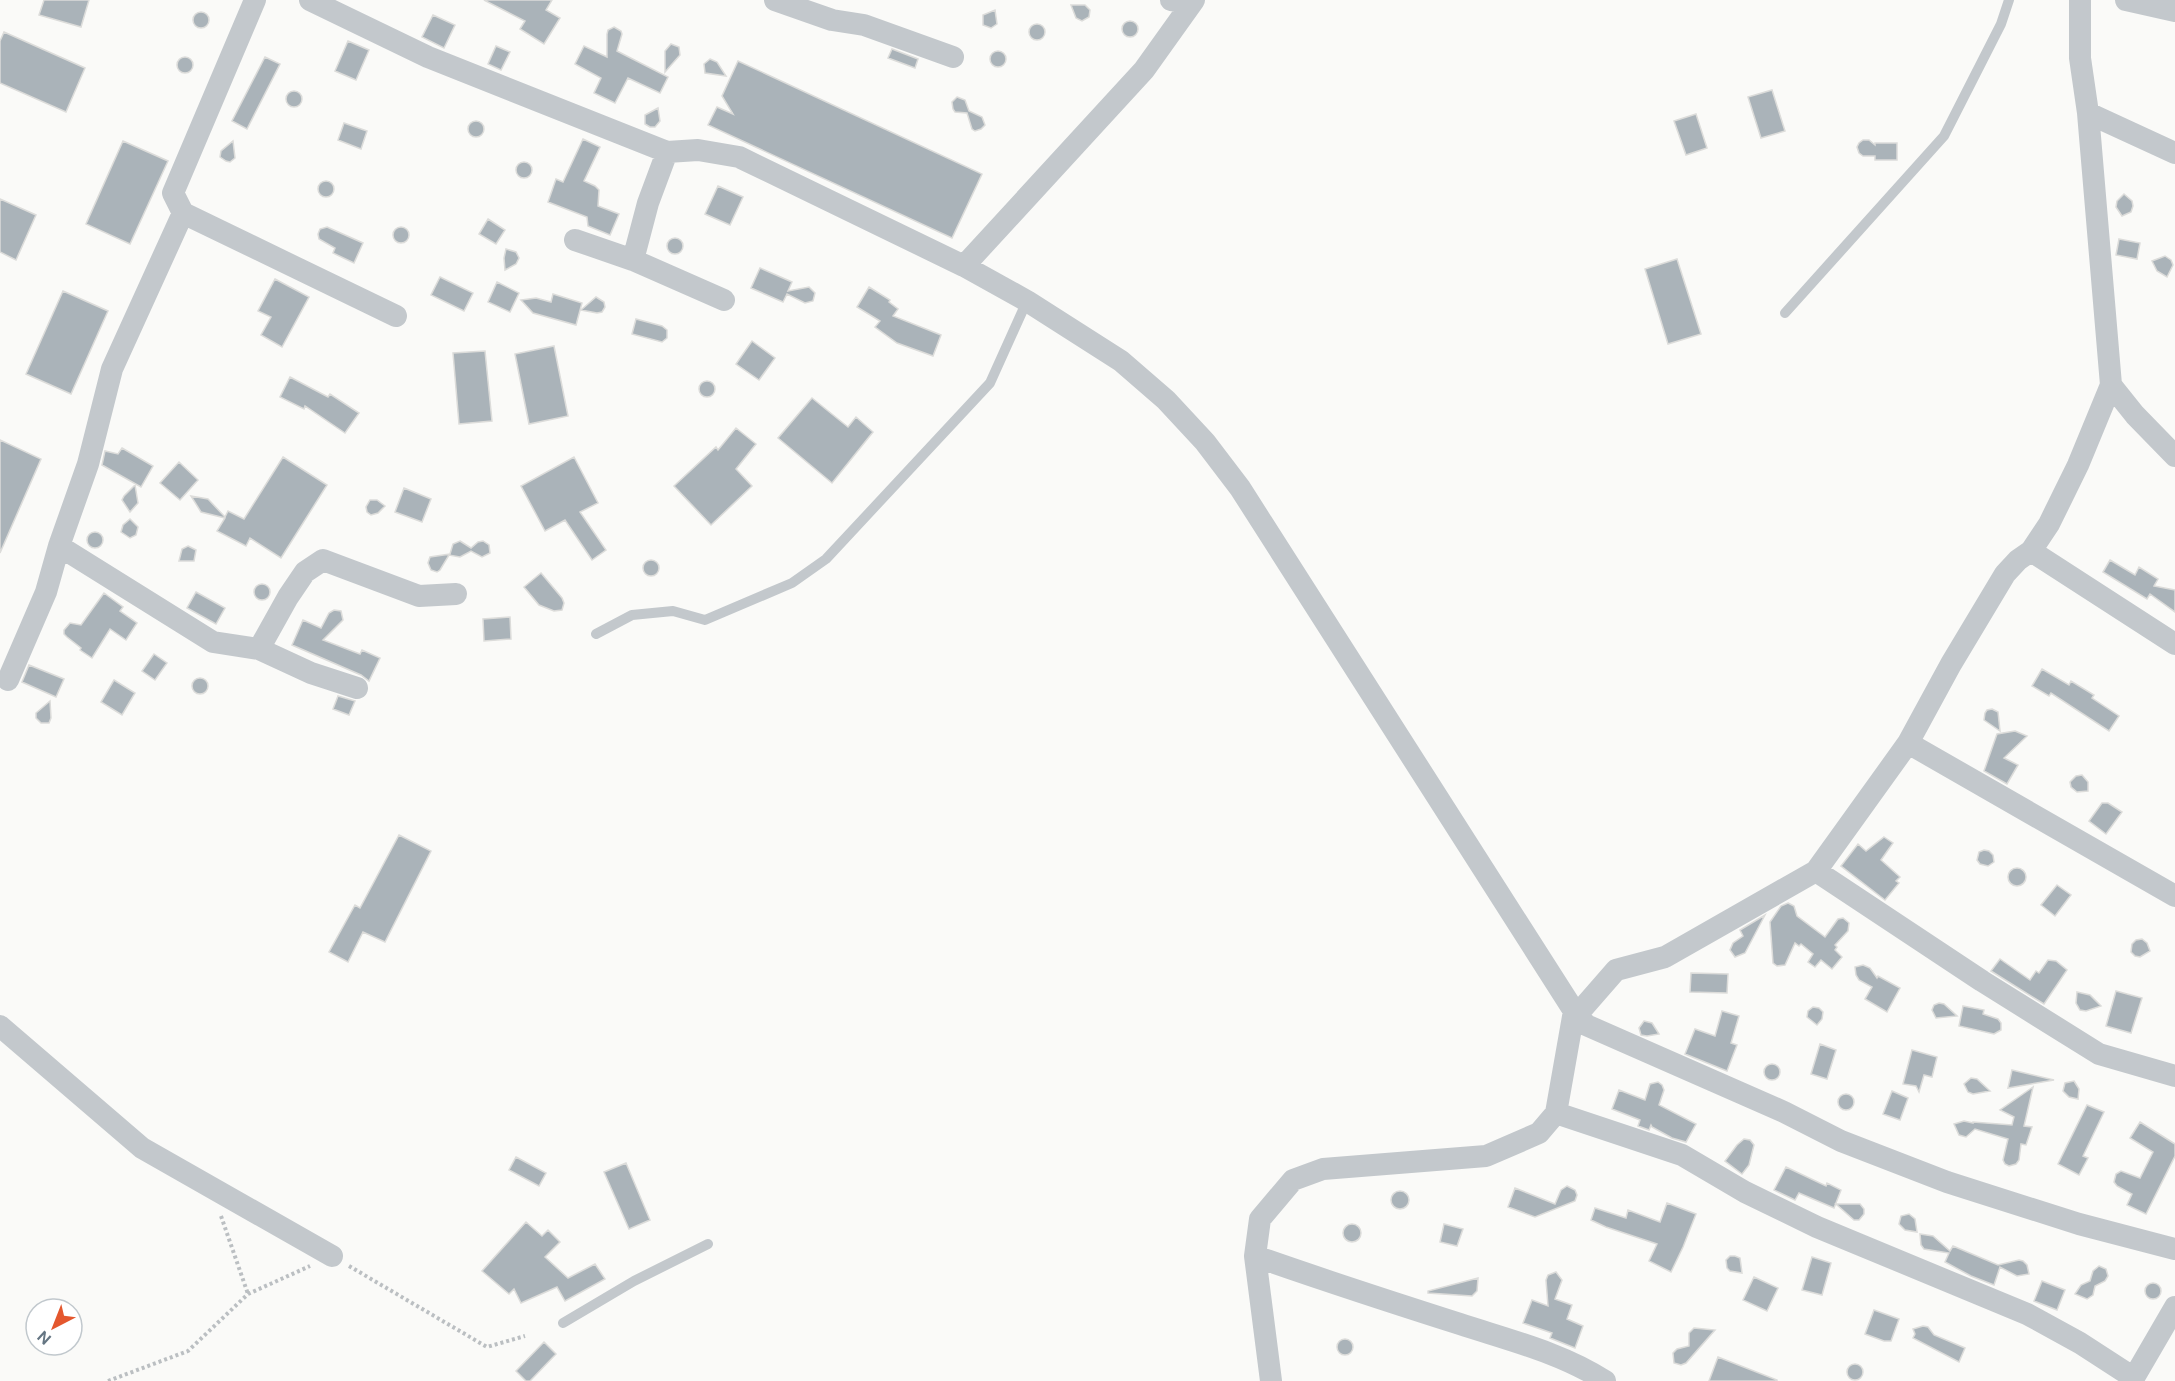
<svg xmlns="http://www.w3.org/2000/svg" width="2175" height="1381" viewBox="0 0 2175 1381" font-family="'DM Sans',sans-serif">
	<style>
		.building { fill: #aab3b9; stroke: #dcdcda; stroke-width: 1.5 }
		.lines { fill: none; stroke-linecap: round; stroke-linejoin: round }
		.path { stroke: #bbbfc2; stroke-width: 4; stroke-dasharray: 3 3; stroke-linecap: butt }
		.lane { stroke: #c3c8cc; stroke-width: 10 }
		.street { stroke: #c3c8cc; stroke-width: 22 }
	</style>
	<rect width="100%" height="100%" fill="#fafaf8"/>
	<path class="building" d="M 44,0 L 89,0 L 81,27 L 39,15 Z
		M 484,0 L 552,0 L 546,10 L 560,18 L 544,44 L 520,29 L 525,21 Z
		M 1071,5 L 1085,5 L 1090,10 L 1089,17 L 1082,21 L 1076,18 Z
		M 995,10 L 997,24 L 991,28 L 983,25 L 983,15 Z
		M193 20a8 8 0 1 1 16 0a8 8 0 1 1-16 0Z
		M 433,15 L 455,25 L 444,48 L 422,37 Z
		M1122 29a8 8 0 1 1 16 0a8 8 0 1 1-16 0Z
		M1029 32a8 8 0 1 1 16 0a8 8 0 1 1-16 0Z
		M 614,27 L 621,31 L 622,34 L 617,51 L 668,77 L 660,93 L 628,78 L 615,103 L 594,93 L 601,78 L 575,64 L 584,46 L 607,57 L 607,34 L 608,30 Z
		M 4,32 L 85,68 L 66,112 L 0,83 L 0,41 Z
		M 348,41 L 369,50 L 356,80 L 335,71 Z
		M 671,44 L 679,47 L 680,55 L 665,72 L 665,51 Z
		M 496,46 L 510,52 L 501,70 L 488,64 Z
		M 892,49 L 918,59 L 915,68 L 888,58 Z
		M990 59a8 8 0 1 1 16 0a8 8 0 1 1-16 0Z
		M 265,57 L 280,64 L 247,129 L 232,121 Z
		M177 65a8 8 0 1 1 16 0a8 8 0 1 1-16 0Z
		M 710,59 L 717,62 L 726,76 L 705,73 L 704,64 Z
		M 738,61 L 982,174 L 952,238 L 708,125 L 717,107 L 733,114 L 722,96 Z
		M 1772,90 L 1785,131 L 1761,138 L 1748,97 Z
		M286 99a8 8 0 1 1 16 0a8 8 0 1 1-16 0Z
		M 957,97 L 965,100 L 969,111 L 982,117 L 985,125 L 981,129 L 975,131 L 972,129 L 967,113 L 955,112 L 953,109 L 952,102 Z
		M 658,108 L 660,121 L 655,127 L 650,127 L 645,124 L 645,115 Z
		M 1696,114 L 1707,148 L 1686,155 L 1674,121 Z
		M468 129a8 8 0 1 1 16 0a8 8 0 1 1-16 0Z
		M 344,123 L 367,131 L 361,149 L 338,140 Z
		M 583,139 L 600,147 L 584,181 L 595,186 L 599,190 L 598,206 L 619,214 L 610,235 L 588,226 L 587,217 L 548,202 L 556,179 L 563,182 Z
		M 1863,140 L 1869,140 L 1875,145 L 1875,143 L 1897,143 L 1897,160 L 1875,160 L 1875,156 L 1863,156 L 1859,153 L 1857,147 L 1859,143 Z
		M 123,141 L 168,161 L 130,244 L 86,224 Z
		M 233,141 L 235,158 L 230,162 L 226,161 L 220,157 L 221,151 Z
		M516 170a8 8 0 1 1 16 0a8 8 0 1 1-16 0Z
		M318 189a8 8 0 1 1 16 0a8 8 0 1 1-16 0Z
		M 718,186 L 743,197 L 730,225 L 705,214 Z
		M 2124,194 L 2132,201 L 2133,206 L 2131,212 L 2122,216 L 2116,207 L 2117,201 Z
		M 0,199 L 36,215 L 16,260 L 0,252 Z
		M 488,219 L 505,230 L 496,244 L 479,234 Z
		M 327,227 L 363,243 L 354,263 L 333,253 L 335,248 L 319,239 L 318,234 L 320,229 Z
		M393 235a8 8 0 1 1 16 0a8 8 0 1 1-16 0Z
		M667 246a8 8 0 1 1 16 0a8 8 0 1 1-16 0Z
		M 2119,239 L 2140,243 L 2137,259 L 2116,255 Z
		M 506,249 L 516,252 L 519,258 L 516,264 L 505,270 L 504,258 Z
		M 2165,256 L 2171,260 L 2173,265 L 2167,277 L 2157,271 L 2152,261 Z
		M 1677,259 L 1701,334 L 1668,344 L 1645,269 Z
		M 760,268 L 792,282 L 788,291 L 809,287 L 815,293 L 813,301 L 805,303 L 787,294 L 783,302 L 751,288 Z
		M 440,277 L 473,293 L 464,311 L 431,295 Z
		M 275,279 L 309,297 L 282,347 L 261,335 L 271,317 L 258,311 Z
		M 497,282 L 519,293 L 510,312 L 488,302 Z
		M 869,287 L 890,300 L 889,302 L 898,309 L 893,316 L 941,335 L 933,356 L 897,343 L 875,327 L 880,321 L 857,307 Z
		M 63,291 L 108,311 L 71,394 L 26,374 Z
		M 553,294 L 582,303 L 576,325 L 533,313 L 521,300 L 536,298 L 551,302 Z
		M 596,297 L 604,302 L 605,307 L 602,312 L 597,313 L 581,310 Z
		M 636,319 L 662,326 L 667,330 L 667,338 L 662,342 L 632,334 Z
		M 752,341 L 775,358 L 759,380 L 736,364 Z
		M 554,346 L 568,416 L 529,424 L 515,354 Z
		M 485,351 L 492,421 L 459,424 L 453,353 Z
		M 290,377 L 328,397 L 330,394 L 359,413 L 345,433 L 305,406 L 304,409 L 280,397 Z
		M699 389a8 8 0 1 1 16 0a8 8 0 1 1-16 0Z
		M 812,398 L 848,427 L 856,417 L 873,432 L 832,483 L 778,438 Z
		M 736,428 L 756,444 L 736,469 L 752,486 L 711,525 L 674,486 L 716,447 L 718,450 Z
		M 0,440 L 41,459 L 0,553 Z
		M 122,448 L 153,466 L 141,487 L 102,465 L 105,451 L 118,454 Z
		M 283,457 L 327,485 L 281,558 L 250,538 L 246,546 L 217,531 L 225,518 L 201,512 L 191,496 L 208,499 L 225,517 L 228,511 L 244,519 Z
		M 574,457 L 598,503 L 580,512 L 606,550 L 592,560 L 565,520 L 545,531 L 521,486 Z
		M 179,462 L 198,480 L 180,500 L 160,483 Z
		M 135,485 L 138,503 L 130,512 L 122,500 L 124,496 Z
		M 404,488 L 431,499 L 422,522 L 395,512 Z
		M 370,500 L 377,500 L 385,506 L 378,513 L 371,515 L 367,512 L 366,507 Z
		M 130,519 L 138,527 L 136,535 L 130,538 L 121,532 L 123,525 Z
		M87 540a8 8 0 1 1 16 0a8 8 0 1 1-16 0Z
		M 460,541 L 471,548 L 478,542 L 483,541 L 489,545 L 490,553 L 482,557 L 471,551 L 460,557 L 449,555 L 440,570 L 437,572 L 431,570 L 428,563 L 430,557 L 450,554 L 453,544 Z
		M 188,546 L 196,550 L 194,561 L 179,561 L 182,549 Z
		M 2110,560 L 2135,575 L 2139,567 L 2158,579 L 2154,586 L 2175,590 L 2175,612 L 2150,594 L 2147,599 L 2103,572 Z
		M643 568a8 8 0 1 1 16 0a8 8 0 1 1-16 0Z
		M 541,573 L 562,598 L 564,603 L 562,610 L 554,611 L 539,605 L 524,587 Z
		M254 592a8 8 0 1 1 16 0a8 8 0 1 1-16 0Z
		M 196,592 L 225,608 L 216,624 L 187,608 Z
		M 104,593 L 123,607 L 120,611 L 137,623 L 126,640 L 110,629 L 92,658 L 80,650 L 81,648 L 67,637 L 64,634 L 64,630 L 70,623 L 81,625 Z
		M 334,610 L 341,611 L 343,620 L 323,640 L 360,654 L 362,650 L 380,658 L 369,681 L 361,675 L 292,645 L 303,620 L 321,628 L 329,613 Z
		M 510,617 L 511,639 L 484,641 L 483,619 Z
		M 154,654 L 167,663 L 155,680 L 142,671 Z
		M 29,665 L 64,679 L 56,697 L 22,682 Z
		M 2042,669 L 2069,685 L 2071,681 L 2094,695 L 2092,698 L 2119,716 L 2109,731 L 2051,693 L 2049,696 L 2032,686 Z
		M192 686a8 8 0 1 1 16 0a8 8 0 1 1-16 0Z
		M 114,680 L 135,693 L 122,715 L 101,702 Z
		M 338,696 L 355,701 L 349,715 L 333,709 Z
		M 50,701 L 51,718 L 49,723 L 41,723 L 36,718 L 36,713 Z
		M 1992,709 L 1998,712 L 2000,731 L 1984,720 L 1985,713 L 1987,710 Z
		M 2015,731 L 2027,736 L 2004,758 L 2018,765 L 2007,784 L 1984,771 L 1997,734 Z
		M 2082,775 L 2088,782 L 2088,791 L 2077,792 L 2071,787 L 2070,782 L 2076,776 Z
		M 2102,803 L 2108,803 L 2122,812 L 2106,834 L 2089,821 Z
		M 399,835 L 431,851 L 385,942 L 363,932 L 348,962 L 329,952 L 355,905 L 360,908 Z
		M 1884,837 L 1893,843 L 1881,860 L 1900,877 L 1896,881 L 1899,883 L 1885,900 L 1841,866 L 1858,844 L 1866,851 Z
		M 1984,850 L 1989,851 L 1993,855 L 1994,862 L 1988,866 L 1980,864 L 1977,860 L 1979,852 Z
		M2008 877a9 9 0 1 1 18 0a9 9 0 1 1-18 0Z
		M 2057,885 L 2071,895 L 2055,916 L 2041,905 Z
		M 1788,903 L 1794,906 L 1797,916 L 1825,937 L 1838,919 L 1843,918 L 1849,923 L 1848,931 L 1835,945 L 1837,947 L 1835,950 L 1842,957 L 1832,969 L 1821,960 L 1815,967 L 1808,962 L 1813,954 L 1801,944 L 1799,946 L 1795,943 L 1785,965 L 1777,966 L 1773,963 L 1770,922 L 1781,906 Z
		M 1765,915 L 1745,953 L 1735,957 L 1730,950 L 1733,943 L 1743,936 L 1740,930 Z
		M 2142,939 L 2147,943 L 2150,951 L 2140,957 L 2135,956 L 2131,952 L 2132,944 L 2136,940 Z
		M 2000,959 L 2030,980 L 2036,971 L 2039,973 L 2048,960 L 2056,961 L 2067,970 L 2044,1004 L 1991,971 Z
		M 1863,965 L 1870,968 L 1877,978 L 1878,976 L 1900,988 L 1887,1012 L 1865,999 L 1872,987 L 1859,980 L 1856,975 L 1855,967 Z
		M 1691,973 L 1728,974 L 1727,993 L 1690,992 Z
		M 2116,991 L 2142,998 L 2131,1033 L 2106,1026 Z
		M 2077,992 L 2090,995 L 2101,1006 L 2086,1011 L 2080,1010 L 2076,1003 Z
		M 1939,1003 L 1944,1004 L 1957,1016 L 1936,1018 L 1932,1010 L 1934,1005 Z
		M 1963,1006 L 1984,1010 L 1983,1014 L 1998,1019 L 2001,1023 L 2001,1030 L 1994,1034 L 1959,1026 Z
		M 1813,1007 L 1819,1008 L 1823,1012 L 1822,1019 L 1817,1025 L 1807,1017 L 1808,1011 Z
		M 1722,1011 L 1739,1016 L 1731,1043 L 1737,1045 L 1727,1071 L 1685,1054 L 1695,1029 L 1715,1036 Z
		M 1644,1021 L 1652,1023 L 1659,1034 L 1647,1036 L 1641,1035 L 1639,1028 Z
		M 1820,1044 L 1836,1050 L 1827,1079 L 1811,1074 Z
		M 1912,1050 L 1937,1057 L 1932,1077 L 1924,1075 L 1919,1092 L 1916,1086 L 1903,1084 Z
		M1764 1072a8 8 0 1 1 16 0a8 8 0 1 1-16 0Z
		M 2012,1070 L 2054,1080 L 2008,1088 Z
		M 1971,1078 L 1977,1079 L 1990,1091 L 1973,1094 L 1968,1092 L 1964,1084 Z
		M 2074,1081 L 2079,1089 L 2078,1099 L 2069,1097 L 2063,1091 L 2065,1083 Z
		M 1658,1082 L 1662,1085 L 1664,1090 L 1659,1105 L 1696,1124 L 1686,1142 L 1672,1138 L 1652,1127 L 1651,1125 L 1649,1130 L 1638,1126 L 1640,1120 L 1612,1109 L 1619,1090 L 1645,1100 L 1650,1084 Z
		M 2033,1087 L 2024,1126 L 2032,1127 L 2026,1145 L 2021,1144 L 2019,1160 L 2016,1164 L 2009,1166 L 2005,1164 L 2003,1160 L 2008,1139 L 1975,1129 L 1966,1137 L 1959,1135 L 1954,1124 L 1964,1121 L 1973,1123 L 1973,1122 L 2012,1125 L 2014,1117 L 2000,1110 Z
		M 1892,1091 L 1908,1098 L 1900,1120 L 1883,1114 Z
		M1838 1102a8 8 0 1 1 16 0a8 8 0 1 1-16 0Z
		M 2087,1105 L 2104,1112 L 2083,1156 L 2088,1158 L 2079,1175 L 2058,1164 Z
		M 2140,1122 L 2175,1144 L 2175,1156 L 2146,1214 L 2127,1205 L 2132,1194 L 2117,1186 L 2114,1182 L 2116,1174 L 2121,1171 L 2140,1178 L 2153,1152 L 2130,1138 Z
		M 1744,1139 L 1750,1140 L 1754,1145 L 1749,1165 L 1742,1174 L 1725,1161 L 1737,1145 Z
		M 516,1157 L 546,1173 L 539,1186 L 509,1170 Z
		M 626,1163 L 650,1220 L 629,1229 L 604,1172 Z
		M 1786,1167 L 1826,1186 L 1827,1183 L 1841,1190 L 1834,1208 L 1799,1193 L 1795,1200 L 1774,1190 Z
		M 1567,1186 L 1575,1190 L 1577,1195 L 1575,1201 L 1535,1217 L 1508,1207 L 1515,1188 L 1555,1204 L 1561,1190 Z
		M1391 1200a9 9 0 1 1 18 0a9 9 0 1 1-18 0Z
		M 1667,1203 L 1696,1214 L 1683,1247 L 1671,1272 L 1649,1261 L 1657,1244 L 1606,1227 L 1591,1220 L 1595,1208 L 1626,1218 L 1628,1210 L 1660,1222 Z
		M 1836,1204 L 1860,1204 L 1864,1209 L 1864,1214 L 1859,1220 L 1854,1220 Z
		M 1909,1214 L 1915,1219 L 1917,1232 L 1905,1230 L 1899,1224 L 1901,1216 Z
		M 526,1222 L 542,1236 L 548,1230 L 560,1242 L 545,1257 L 568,1278 L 595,1264 L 605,1279 L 565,1301 L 557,1287 L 521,1303 L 514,1289 L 509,1294 L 482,1271 Z
		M1343 1233a9 9 0 1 1 18 0a9 9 0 1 1-18 0Z
		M 1444,1224 L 1463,1229 L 1457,1246 L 1440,1242 Z
		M 1920,1234 L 1933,1236 L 1950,1251 L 1953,1246 L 1998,1265 L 2019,1260 L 2023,1261 L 2027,1265 L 2029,1274 L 2017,1276 L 2000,1267 L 1994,1285 L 1971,1276 L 1945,1262 L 1949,1253 L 1924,1249 L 1921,1245 Z
		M 1730,1256 L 1735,1256 L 1740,1258 L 1742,1273 L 1730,1271 L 1727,1268 L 1726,1260 Z
		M 1812,1257 L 1831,1263 L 1822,1295 L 1802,1290 Z
		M 2099,1266 L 2106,1269 L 2108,1276 L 2105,1281 L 2095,1286 L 2093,1295 L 2087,1299 L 2075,1294 L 2081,1285 L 2090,1281 L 2093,1271 Z
		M 1556,1272 L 1562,1280 L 1555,1299 L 1572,1305 L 1567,1319 L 1583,1326 L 1575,1348 L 1550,1338 L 1552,1333 L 1523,1323 L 1532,1300 L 1548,1306 L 1546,1280 L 1548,1275 Z
		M 1754,1277 L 1778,1288 L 1767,1311 L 1743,1300 Z
		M 1478,1278 L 1477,1291 L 1472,1296 L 1428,1293 L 1428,1291 Z
		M 2042,1281 L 2065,1290 L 2057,1310 L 2034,1301 Z
		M2145 1291a8 8 0 1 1 16 0a8 8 0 1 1-16 0Z
		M 1874,1310 L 1899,1319 L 1891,1341 L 1884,1341 L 1865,1334 Z
		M 1923,1326 L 1928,1327 L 1934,1335 L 1965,1348 L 1959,1362 L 1913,1338 L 1915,1334 L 1913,1329 Z
		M 1694,1328 L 1715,1330 L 1686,1363 L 1681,1365 L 1674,1363 L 1673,1353 L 1677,1349 L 1689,1346 L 1689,1333 Z
		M1337 1347a8 8 0 1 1 16 0a8 8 0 1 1-16 0Z
		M 544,1342 L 556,1354 L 530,1381 L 526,1381 L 516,1371 Z
		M 1718,1357 L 1777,1380 L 1777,1381 L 1709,1381 Z
		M1847 1372a8 8 0 1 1 16 0a8 8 0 1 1-16 0Z"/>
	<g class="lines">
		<path class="path" d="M 221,1216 L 248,1294
			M 349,1266 L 487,1347 L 525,1336
			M 108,1381 L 188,1351 L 248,1294 L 310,1266"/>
		<path class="lane" d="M 1785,313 L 1944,136 L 2001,24 L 2009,0
			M 596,634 L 632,615 L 673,611 L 705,620 L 792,583 L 826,559 L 990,383 L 1027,301
			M 563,1323 L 634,1281 L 708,1244"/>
		<path class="street" d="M 310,0 L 428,57 L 667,152 L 698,150 L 739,157 L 964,266 L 1027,301 L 1121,361 L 1166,400 L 1205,442 L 1240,488 L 1574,1011 L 1586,1025 L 1784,1112 L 1841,1141 L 1947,1182 L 2079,1224 L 2175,1249
			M 775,0 L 832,20 L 864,25 L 953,57
			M 1171,0 L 1192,3
			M 2126,0 L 2175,11
			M 2088,113 L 2175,153
			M 183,213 L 396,316
			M 575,240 L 633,260 L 724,300
			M 633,260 L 648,203 L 667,152
			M 964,266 L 1144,70 L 1194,0
			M 2111,385 L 2135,415 L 2175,456
			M 59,546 L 213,642 L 259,649 L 288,597 L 305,572 L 323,560 L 419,596 L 456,594
			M 2031,551 L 2175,644
			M 259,649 L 311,673 L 357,688
			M 8,680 L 46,592 L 59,546 L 88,464 L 112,369 L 183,213 L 173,193 L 255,0
			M 1908,743 L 2175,896
			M 1816,871 L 1982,981 L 2099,1054 L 2175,1076
			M 0,1026 L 142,1148 L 332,1256
			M 1556,1113 L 1682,1155 L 1745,1192 L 1817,1227 L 2027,1314 L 2080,1343 L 2134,1378
			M 1255,1256 C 1323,1280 1391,1302 1460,1324 C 1509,1340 1562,1353 1605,1381
			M 1271,1381 L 1255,1256 L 1260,1219 L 1293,1180 L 1323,1169 L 1486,1156 L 1539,1133 L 1556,1113 L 1574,1011 L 1582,1009 L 1616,970 L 1665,957 L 1816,871 L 1908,743 L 1951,664 L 2005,574 L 2018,560 L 2031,551 L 2049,524 L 2078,465 L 2111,385 L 2088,113 L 2080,58 L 2080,0
			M 2132,1381 L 2175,1307"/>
	</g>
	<g transform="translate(54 1327) rotate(222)"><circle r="28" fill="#ffffff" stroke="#c1c8cd" stroke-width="1.5"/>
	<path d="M0-4.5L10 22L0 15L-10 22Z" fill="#e4572e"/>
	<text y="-9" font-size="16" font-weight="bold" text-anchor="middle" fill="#657683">N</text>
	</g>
</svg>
